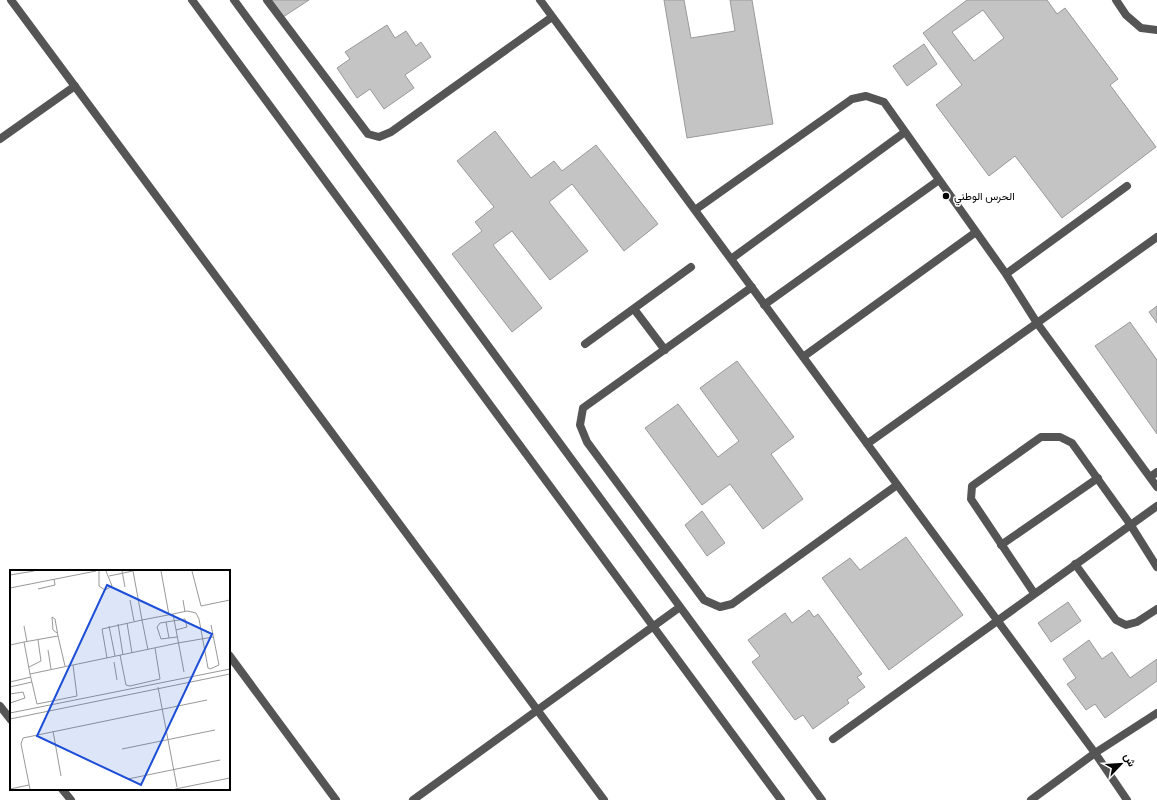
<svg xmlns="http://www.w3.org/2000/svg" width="1157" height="800" viewBox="0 0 1157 800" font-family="Overpass,Vazirmatn,sans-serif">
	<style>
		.building { fill: #c4c4c4; stroke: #999; fill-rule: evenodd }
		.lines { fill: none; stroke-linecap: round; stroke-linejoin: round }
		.service { stroke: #555; stroke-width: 8 }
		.minor { stroke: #555; stroke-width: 8 }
		.poi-dot { fill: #000; stroke: #fff; stroke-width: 1.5 }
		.labels { text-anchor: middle; stroke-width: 3; stroke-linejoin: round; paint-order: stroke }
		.poi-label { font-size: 11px; fill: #000; stroke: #fff; text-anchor: start }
		.inset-road { fill: none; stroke: #999; stroke-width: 1 }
		.view { fill: #1d4ed8; fill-opacity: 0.15; stroke: #1d4ed8; stroke-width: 2 }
		.inset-edge { fill: none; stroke: #000; stroke-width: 2 }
	</style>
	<rect width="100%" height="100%" fill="#fff"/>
	<path class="building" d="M 272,0 L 309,0 L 283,17 Z
		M 664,0 L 684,0 L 691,38 L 735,31 L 730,0 L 752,0 L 773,124 L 687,138 Z
		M 967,0 L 1047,0 L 1057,14 L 1065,8 L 1118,79 L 1110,85 L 1156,147 L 1062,218 L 1015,156 L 989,176 L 936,105 L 962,85 L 923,33 ZM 983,10 L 1004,38 L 974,61 L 952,32 Z
		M 387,25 L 395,38 L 406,31 L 416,46 L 421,42 L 431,57 L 405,75 L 414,88 L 384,109 L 370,89 L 357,98 L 337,68 L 350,59 L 345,52 Z
		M 924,44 L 937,64 L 907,86 L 893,66 Z
		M 495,131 L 531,178 L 554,161 L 562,171 L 596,145 L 658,224 L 624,251 L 572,184 L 549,202 L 588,251 L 550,280 L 512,231 L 493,245 L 542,308 L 512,332 L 452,254 L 482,231 L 475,222 L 494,207 L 457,161 Z
		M 1157,306 L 1157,323 L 1149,312 Z
		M 1130,322 L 1157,360 L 1157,434 L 1095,346 Z
		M 737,361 L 794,437 L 771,454 L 803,499 L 763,529 L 730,484 L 702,505 L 645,428 L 678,404 L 718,457 L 739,441 L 700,388 Z
		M 702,511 L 725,543 L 707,556 L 685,525 Z
		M 906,537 L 963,615 L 889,670 L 822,578 L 850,558 L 860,570 Z
		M 1068,602 L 1081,621 L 1051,642 L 1038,623 Z
		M 809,610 L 814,617 L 818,614 L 862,674 L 857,677 L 865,687 L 847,700 L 849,703 L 813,729 L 803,715 L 795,720 L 752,662 L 760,656 L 748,640 L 785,613 L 792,623 Z
		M 1089,640 L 1102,659 L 1112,652 L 1130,678 L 1157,659 L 1157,681 L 1105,718 L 1095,704 L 1086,710 L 1067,684 L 1076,678 L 1063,659 Z"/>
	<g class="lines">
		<path class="service" d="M 11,0 L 604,800
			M 192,0 L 781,800
			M 234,0 L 822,800
			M 267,0 L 368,134 L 379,137 L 391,132 L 552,17
			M 540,0 L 1095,753 L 1127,800
			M 1116,0 L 1126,15 L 1141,28 L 1157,30
			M 695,210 L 852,99 L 866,96 L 884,102 L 1006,274 L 1037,323 L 1157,237
			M 731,259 L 905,132
			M 1006,274 L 1127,186
			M 752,287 L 583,408 L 580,425 L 587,442 L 704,600 L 720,607 L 732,604 L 897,485
			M 764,305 L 939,180
			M 634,309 L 665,350
			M 585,344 L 691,267
			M 803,357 L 976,232
			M 867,444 L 1037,323 L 1157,487
			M 1150,477 L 1157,472
			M 1001,545 L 1098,478
			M 1075,564 L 1116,620 L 1126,625 L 1137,622 L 1157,609
			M 1034,593 L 971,499 L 972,486 L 1041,437 L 1060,437 L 1072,443 L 1130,524 L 1157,567
			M 229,655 L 336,800
			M 0,706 L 11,720
			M 833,739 L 1157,506
			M 62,789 L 71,800
			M 413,800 L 680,607
			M 1031,800 L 1095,753 L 1157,713"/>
		<path class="minor" d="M 0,139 L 75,86"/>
	</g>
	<circle class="poi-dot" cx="946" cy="196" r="4"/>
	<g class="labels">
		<g class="poi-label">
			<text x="954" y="200">الحرس الوطني</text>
		</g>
	</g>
	<g transform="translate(10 570)">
		<rect width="220" height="220" fill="#fff"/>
		<path class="inset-road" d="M 89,1 L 89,16 L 95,20 L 102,16 L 96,1M 112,1 L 115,17M 151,1 L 159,45M 182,1 L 191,36 L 220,30M 0,5 L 24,1M 99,6 L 123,1M 0,18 L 86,1M 28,19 L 45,15 L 44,9M 120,30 L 124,51M 173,30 L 175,42M 163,44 L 177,41 L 186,43 L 189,49 L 198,98 L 200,99 L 209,95 L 201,55M 156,52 L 159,68M 117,53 L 122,83M 108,54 L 113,85M 14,56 L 17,72M 99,56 L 105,86M 166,60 L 177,57 L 175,49 L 150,53 L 147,57 L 151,69 L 167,67M 47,63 L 43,60 L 42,47 L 45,49 L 48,66M 14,72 L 48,66 L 55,96M 0,75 L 14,72 L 20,104M 38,80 L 41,99M 138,80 L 132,50 L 163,44 L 174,102M 110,85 L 116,115 L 120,116 L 150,109 L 145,78M 97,88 L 92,59 L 132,50 L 123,1M 104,92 L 107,110M 63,95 L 67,126 L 27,134 L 20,104 L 63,95 L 168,73 L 203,67M 19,97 L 31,91 L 28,70M 0,112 L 21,107M 0,117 L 22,112M 148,117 L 167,217M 0,124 L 13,122 L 15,128 L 0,133M 0,143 L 220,99M 0,149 L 220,104M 43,161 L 51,206M 112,179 L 205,160M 118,209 L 210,190M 0,219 L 19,215M 20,219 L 11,174 L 13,168 L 197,130M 165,219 L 220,208"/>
		<path class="view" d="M 97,15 L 202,64 L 131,215 L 27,166 Z"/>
		<rect width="220" height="220" class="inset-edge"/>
	</g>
	<g transform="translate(1121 764) rotate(65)" stroke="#ffffff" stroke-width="3" paint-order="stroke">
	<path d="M0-3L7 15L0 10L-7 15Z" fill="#000000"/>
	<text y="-6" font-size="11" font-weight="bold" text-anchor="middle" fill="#000000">ش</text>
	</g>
</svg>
